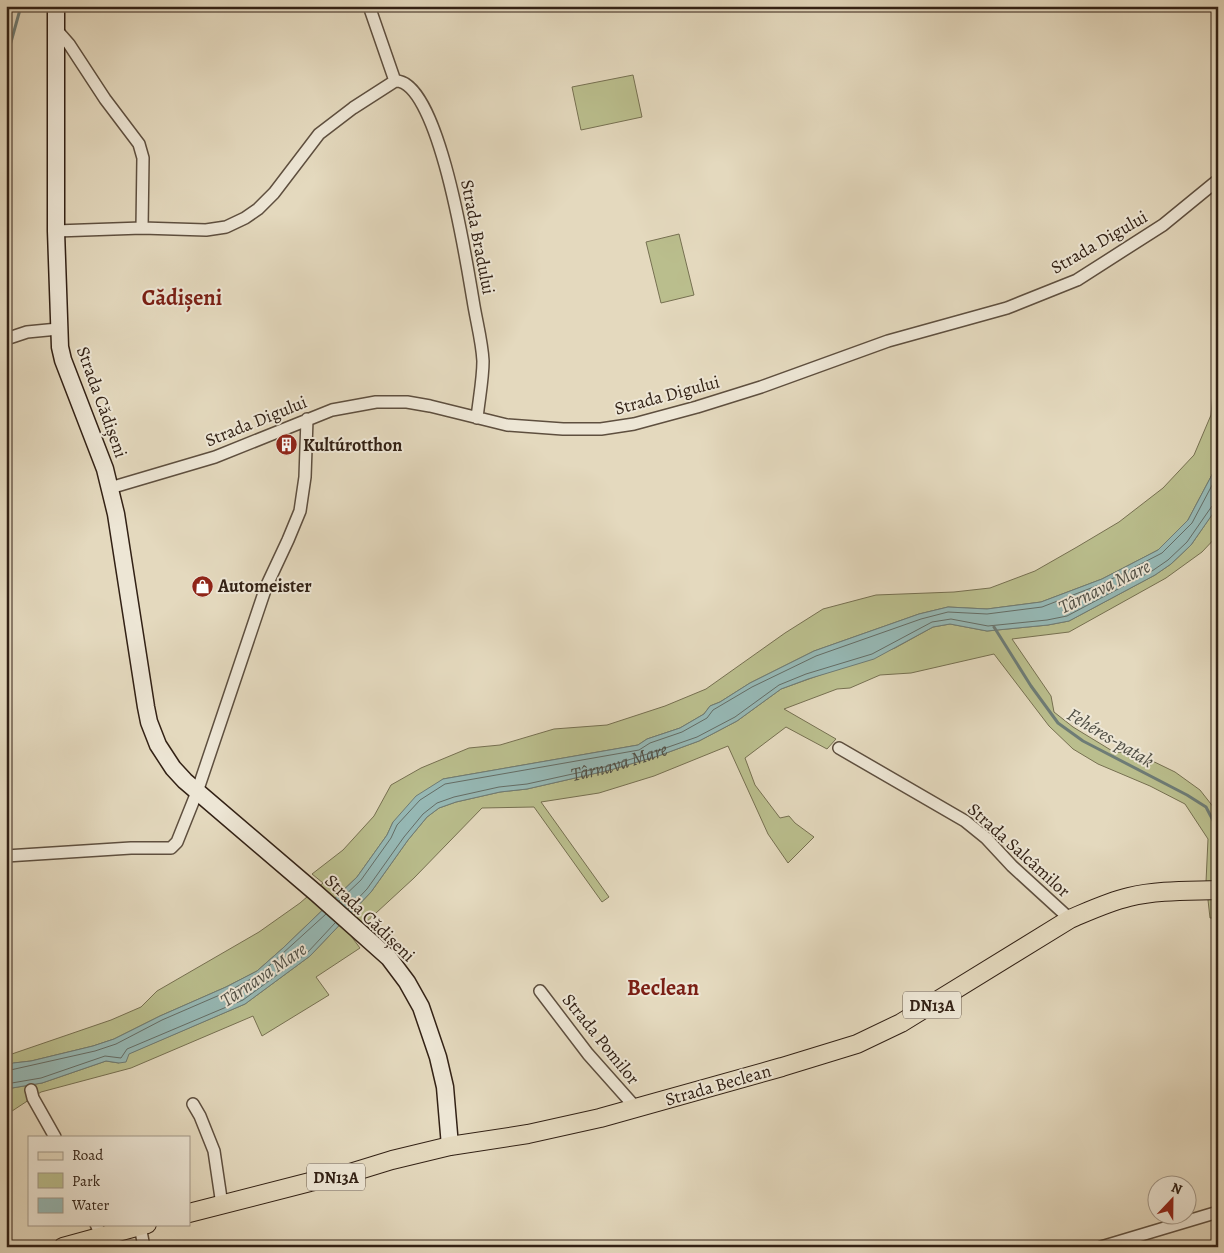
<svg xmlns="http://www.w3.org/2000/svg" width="1224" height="1253" viewBox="0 0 1224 1253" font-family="Alegreya,serif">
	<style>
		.green { fill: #babe8d; stroke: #767051 }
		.water { fill: #96b9b6; stroke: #6e7c76 }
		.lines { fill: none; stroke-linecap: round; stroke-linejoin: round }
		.shore { stroke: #646d66; stroke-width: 1 }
		.stream { stroke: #6e7c76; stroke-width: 3 }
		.minor-casing { stroke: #5e4f3f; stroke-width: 14 }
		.secondary-casing { stroke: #322115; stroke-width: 19 }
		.primary-casing { stroke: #322115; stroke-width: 20 }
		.minor { stroke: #ede6d5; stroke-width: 11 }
		.secondary { stroke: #ede6d5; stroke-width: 16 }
		.primary { stroke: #e4d9be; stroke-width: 18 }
		.labels { text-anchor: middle; stroke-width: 4; stroke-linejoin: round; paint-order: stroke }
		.shield { fill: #ede6d5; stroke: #6a5c4f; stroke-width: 1 }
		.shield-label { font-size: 16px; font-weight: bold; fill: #322115 }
		.street-label { font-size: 18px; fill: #322115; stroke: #ede6d5 }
		.poi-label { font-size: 18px; font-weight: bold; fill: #322115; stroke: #ede6d5; text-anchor: start }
		.water-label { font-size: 19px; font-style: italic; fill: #504f45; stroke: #ede6d5 }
		.district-label { font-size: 22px; font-weight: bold; fill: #7a1f14; stroke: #ede6d5 }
	</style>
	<rect width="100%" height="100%" fill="#e4d9be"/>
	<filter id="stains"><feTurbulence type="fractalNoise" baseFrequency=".004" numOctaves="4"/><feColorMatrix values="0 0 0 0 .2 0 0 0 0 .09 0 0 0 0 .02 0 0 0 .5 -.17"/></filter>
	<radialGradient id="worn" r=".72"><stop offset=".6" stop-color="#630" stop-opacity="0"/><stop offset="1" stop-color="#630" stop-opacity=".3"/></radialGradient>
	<path class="green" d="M 633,75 L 642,117 L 581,130 L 572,87 Z
		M 679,234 L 694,295 L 661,303 L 646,242 Z
		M 1218,334 L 1218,458 L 1215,469 L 1188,520 L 1158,550 L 1102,579 L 1041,602 L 987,609 L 948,607 L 919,614 L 814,651 L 750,683 L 720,702 L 710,706 L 704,714 L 680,728 L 647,739 L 638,745 L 443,779 L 393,822 L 387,835 L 357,877 L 283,948 L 257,971 L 226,987 L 160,1016 L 114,1039 L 93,1046 L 31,1061 L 14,1063 L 6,1067 L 6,1056 L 111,1020 L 141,1007 L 157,991 L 259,932 L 300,903 L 323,883 L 312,874 L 343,850 L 374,816 L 391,785 L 421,768 L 469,748 L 500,745 L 554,729 L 607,725 L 665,706 L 706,689 L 785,633 L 823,609 L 876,595 L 954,592 L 990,588 L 1035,571 L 1077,547 L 1119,522 L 1163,488 L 1194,455 L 1211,415 Z
		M 1218,506 L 1218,535 L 1202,552 L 1166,578 L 1069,632 L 1012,639 L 1051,696 L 1054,712 L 1073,727 L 1114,752 L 1136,753 L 1175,772 L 1200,790 L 1218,813 L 1218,918 L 1210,918 L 1206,882 L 1208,839 L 1185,804 L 1150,786 L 1098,764 L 1073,749 L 1049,726 L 994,654 L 911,673 L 880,675 L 850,688 L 837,689 L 784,709 L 836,739 L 827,749 L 786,727 L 745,758 L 755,785 L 780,818 L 789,816 L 795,823 L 814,837 L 788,863 L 768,834 L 728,746 L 654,776 L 599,793 L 541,802 L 609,897 L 602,902 L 534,807 L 482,808 L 414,878 L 351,936 L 360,948 L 316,977 L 329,995 L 262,1036 L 253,1016 L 131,1068 L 41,1092 L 6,1115 L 6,1089 L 42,1083 L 106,1061 L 119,1063 L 128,1054 L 245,1004 L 310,956 L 371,892 L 408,840 L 427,817 L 439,808 L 456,802 L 500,792 L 527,789 L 610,770 L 658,756 L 699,741 L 737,721 L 781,689 L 895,648 L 933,627 L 950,624 L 987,631 L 1048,625 L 1069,621 L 1155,575 L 1171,564 L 1191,545 Z"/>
	<path class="water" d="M 1218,458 L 1218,506 L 1214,512 L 1191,545 L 1171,564 L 1155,575 L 1069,621 L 1048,625 L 987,631 L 950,624 L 933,627 L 874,659 L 808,679 L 781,689 L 737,721 L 699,741 L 658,756 L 610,770 L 527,789 L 500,792 L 456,802 L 439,808 L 427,817 L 408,840 L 371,892 L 310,956 L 245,1004 L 129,1054 L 126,1062 L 119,1063 L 106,1061 L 42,1083 L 6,1089 L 6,1067 L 13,1063 L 31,1061 L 93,1046 L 114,1039 L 160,1016 L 226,987 L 257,971 L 283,948 L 357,877 L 387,835 L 393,822 L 416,796 L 443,779 L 638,745 L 647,739 L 680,728 L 704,714 L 710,706 L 720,702 L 750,683 L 814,651 L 919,614 L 948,607 L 987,609 L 1041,602 L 1102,579 L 1158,550 L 1188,520 L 1215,469 Z"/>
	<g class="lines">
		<g class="shore">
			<path d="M 339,901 L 361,880 L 391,838 L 397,825 L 420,800 L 445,784 L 639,750 L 650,743 L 682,732 L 707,718 L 713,710 L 752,687 L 816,656 L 921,619 L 948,612 L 987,614 L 1042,607 L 1104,583 L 1162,553 L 1192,523 L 1218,474"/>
			<path id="s1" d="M 348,909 L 367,889 L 404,837 L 423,814 L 437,803 L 454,797 L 499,787 L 527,784 L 609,766 L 657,751 L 697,737 L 735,717 L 779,685 L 806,674 L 872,654 L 932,622 L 951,619 L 988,626 L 1047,620 L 1067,616 L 1152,571 L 1168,560 L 1187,542 L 1212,506 L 1218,504"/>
			<path d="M 6,1071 L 95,1051 L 116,1044 L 162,1020 L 229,991 L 260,974 L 326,914"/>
			<path d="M 6,1084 L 41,1078 L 105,1056 L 121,1058 L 127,1049 L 243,1000 L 307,953 L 335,923"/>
		</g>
		<path class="stream" d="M 6,60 L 21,6
			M 994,627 L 1031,686 L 1058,723 L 1083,741 L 1187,795 L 1206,807 L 1218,830"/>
		<defs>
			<path id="minor" d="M 369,6 L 395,81
				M 55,28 L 69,44 L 105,99 L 139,144 L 143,158 L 142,228
				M 56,231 L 142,228 L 206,230 L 226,227 L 245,218 L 258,209 L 274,193 L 319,134 L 353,108 L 395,81 C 439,78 467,266 473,300 C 476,320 482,341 483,361 C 483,379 479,399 477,418
				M 6,339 L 27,332 L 58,329
				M 110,488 L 215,457 L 332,410 L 376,402 L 407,402 L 430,406 L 507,425 L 563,429 L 601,429 L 634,424 L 697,407 L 761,387 L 888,341 L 1007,308 L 1077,280 L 1163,225 L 1218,180
				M 839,748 L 965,821 L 986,838 L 1012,866 L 1070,919
				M 6,856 L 131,848 L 171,848 L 177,842 L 197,792 L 266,587 L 288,540 L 300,511 L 305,477 L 307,419
				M 540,991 L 588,1054 L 636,1108
				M 31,1090 L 33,1098 L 55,1137
				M 193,1104 L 200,1116 L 214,1151 L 222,1205
				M 96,1224 L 101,1236
				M 140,1226 L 144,1247
				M 1101,1247 L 1218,1212"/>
			<path id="secondary" d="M 56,6 L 56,231 L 60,347 L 63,360 L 105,469 L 116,514 L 146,707 L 149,722 L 158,745 L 173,768 L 185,781 L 316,893 L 389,958 L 407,982 L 421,1007 L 438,1057 L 445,1087 L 450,1146"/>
			<path id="primary" d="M 189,1213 L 310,1182 L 340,1176 L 392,1160 L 450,1146 L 528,1134 L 600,1118 L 782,1067 L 857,1044 L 901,1023 L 1070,919 C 1089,911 1108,902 1129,897 C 1158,890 1188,891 1218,890
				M 63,1247 L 147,1224"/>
		</defs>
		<use href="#minor" class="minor-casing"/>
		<use href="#secondary" class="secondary-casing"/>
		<use href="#primary" class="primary-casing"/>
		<use href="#minor" class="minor"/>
		<use href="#secondary" class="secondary"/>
		<use href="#primary" class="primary"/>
	</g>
	<defs>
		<symbol id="building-disc" viewBox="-11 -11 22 22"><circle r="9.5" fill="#8f2418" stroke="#ede6d5"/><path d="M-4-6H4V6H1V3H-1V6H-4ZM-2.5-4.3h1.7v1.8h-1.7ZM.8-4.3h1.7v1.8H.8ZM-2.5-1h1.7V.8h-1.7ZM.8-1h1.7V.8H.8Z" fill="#fff"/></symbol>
		<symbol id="shop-disc" viewBox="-11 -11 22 22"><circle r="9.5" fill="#8f2418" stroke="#ede6d5"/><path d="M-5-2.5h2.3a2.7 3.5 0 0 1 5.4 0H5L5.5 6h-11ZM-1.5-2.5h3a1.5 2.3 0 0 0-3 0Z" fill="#fff"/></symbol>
	</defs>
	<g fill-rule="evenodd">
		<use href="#building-disc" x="274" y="432" width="25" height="25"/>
		<use href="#shop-disc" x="190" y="574" width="25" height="25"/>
	</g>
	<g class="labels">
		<g class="shield">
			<rect x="903" y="991.5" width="58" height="27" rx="4"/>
			<rect x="307" y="1163.5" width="58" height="27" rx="4"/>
		</g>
		<g class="shield-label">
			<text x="932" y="1011">DN13A</text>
			<text x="336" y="1183">DN13A</text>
		</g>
		<g class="street-label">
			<text transform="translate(478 237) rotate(79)" y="6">Strada Bradului</text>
			<text transform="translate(1099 242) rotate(-30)" y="6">Strada Digului</text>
			<text transform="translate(667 395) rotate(-15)" y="6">Strada Digului</text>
			<text transform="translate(102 402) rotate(70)" y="6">Strada Cădișeni</text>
			<text transform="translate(256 421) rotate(-22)" y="6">Strada Digului</text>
			<text transform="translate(1019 850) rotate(42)" y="6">Strada Salcâmilor</text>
			<text transform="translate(370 918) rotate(44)" y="6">Strada Cădișeni</text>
			<text transform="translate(601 1039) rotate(51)" y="6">Strada Pomilor</text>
			<text transform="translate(718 1085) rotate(-16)" y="6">Strada Beclean</text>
		</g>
		<g class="poi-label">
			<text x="303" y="451">Kultúrotthon</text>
			<text x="218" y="592">Automeister</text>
		</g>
		<g class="water-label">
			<text transform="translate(1104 586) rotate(-26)" y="7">Târnava Mare</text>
			<text transform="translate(1111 737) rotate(31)" y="7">Fehéres-patak</text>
			<text dy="7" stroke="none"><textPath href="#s1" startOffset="326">Târnava Mare</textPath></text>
			<text transform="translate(263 974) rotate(-34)" y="7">Târnava Mare</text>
		</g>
		<g class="district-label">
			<text x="182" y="305">Cădișeni</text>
			<text x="663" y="995">Beclean</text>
		</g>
	</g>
	<rect width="1224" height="1253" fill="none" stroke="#e4d9be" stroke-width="25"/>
	<rect x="8" y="8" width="1209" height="1238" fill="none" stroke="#322115" stroke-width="2.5"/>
	<rect x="12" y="12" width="1199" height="1228" fill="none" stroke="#322115"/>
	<rect x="28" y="1136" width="162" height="90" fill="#ede6d5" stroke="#a29788"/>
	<rect x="38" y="1152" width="25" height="8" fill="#e4d9be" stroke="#a29788"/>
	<text x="72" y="1160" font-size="15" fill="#322115">Road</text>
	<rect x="38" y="1173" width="25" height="15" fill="#babe8d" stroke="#a29788"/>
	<text x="72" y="1186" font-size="15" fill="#322115">Park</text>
	<rect x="38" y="1198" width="25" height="15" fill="#96b9b6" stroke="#a29788"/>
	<text x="72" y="1210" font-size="15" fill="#322115">Water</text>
	<g transform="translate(1172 1200) rotate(22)"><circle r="24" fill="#ede6d5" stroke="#a29788"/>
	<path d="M0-4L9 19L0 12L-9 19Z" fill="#8f2418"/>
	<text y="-8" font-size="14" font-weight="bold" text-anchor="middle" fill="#322115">N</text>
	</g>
	<rect width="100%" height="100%" filter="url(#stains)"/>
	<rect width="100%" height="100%" fill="url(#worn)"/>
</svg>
